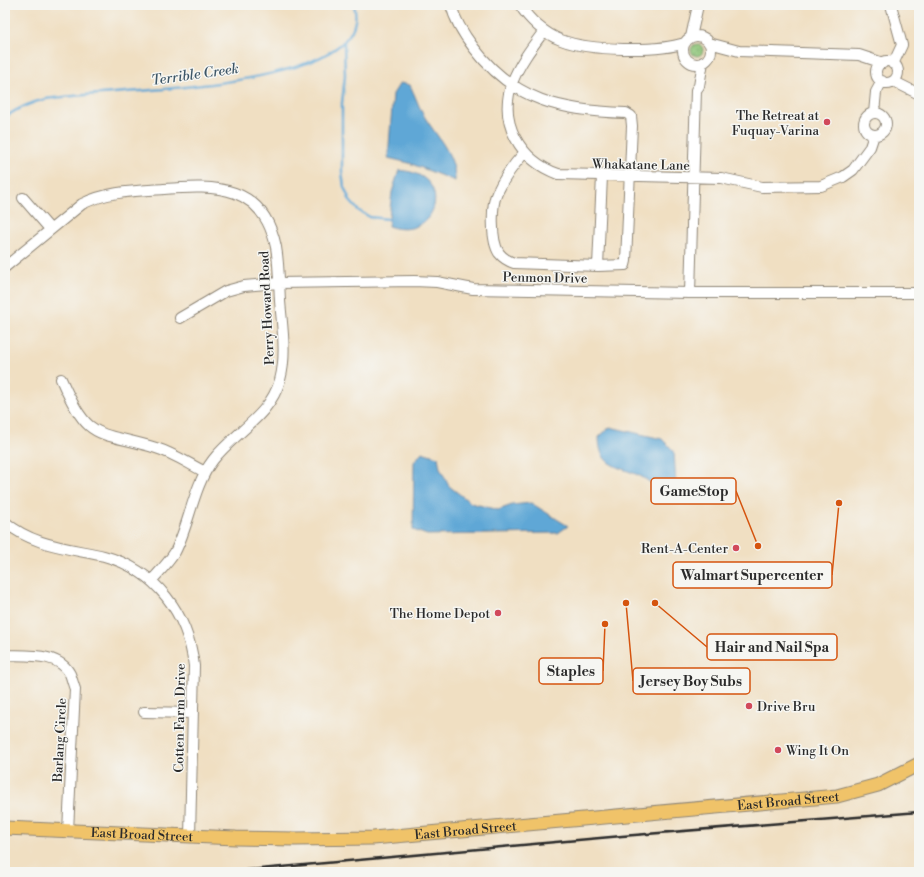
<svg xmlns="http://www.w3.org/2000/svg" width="924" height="877" viewBox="0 0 924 877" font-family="'Libre Bodoni',serif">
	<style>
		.grass { fill: url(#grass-dots); stroke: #5c7851 }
		.water { fill: #5fa7d6; stroke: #456980 }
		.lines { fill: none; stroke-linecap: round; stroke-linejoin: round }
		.stream { stroke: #5fa7d6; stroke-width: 2.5 }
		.minor-casing { stroke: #8e8576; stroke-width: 12 }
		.major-casing { stroke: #8e8576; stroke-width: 15 }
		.minor { stroke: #fff; stroke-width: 10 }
		.major { stroke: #f0c369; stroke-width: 13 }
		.rail { stroke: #2b2b2b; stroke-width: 2.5 }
		.poi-dot { fill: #d1495b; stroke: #f6f6f2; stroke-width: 1.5 }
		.labels { text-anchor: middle; stroke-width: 3; stroke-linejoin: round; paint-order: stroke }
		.poi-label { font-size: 13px; fill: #2b2b2b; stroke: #f6f6f2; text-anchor: end }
		.street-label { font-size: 13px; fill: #2b2b2b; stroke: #f6f6f2 }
		.water-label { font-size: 14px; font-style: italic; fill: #3d5667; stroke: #f6f6f2 }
		.leader { fill: none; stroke: #d5540f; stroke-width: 1.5 }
		.callout-dot { fill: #d5540f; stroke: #f6f6f2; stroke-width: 1.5 }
		.callout { fill: #f6f6f2; stroke: #d5540f; stroke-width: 1.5 }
		.callout-label { font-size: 14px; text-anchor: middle; font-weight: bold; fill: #2b2b2b }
	</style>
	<defs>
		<pattern id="grass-dots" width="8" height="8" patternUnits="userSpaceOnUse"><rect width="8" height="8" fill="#8cc477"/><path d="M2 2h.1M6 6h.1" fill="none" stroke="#739f62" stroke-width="1.8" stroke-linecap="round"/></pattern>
	</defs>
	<rect width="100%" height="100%" fill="#f6f6f2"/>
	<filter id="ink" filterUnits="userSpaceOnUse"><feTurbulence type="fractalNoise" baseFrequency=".025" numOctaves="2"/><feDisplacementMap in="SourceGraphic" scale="8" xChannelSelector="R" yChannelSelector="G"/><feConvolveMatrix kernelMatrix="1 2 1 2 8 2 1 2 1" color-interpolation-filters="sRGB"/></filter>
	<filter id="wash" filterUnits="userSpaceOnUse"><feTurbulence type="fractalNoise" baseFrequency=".012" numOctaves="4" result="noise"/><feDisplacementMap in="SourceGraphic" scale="16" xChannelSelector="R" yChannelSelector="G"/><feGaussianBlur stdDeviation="0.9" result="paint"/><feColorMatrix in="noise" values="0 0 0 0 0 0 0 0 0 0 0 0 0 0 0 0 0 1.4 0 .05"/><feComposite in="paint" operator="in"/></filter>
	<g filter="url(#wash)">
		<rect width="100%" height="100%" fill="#f0dfc2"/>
		<path class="grass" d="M691 50a6 6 0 1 1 12 0a6 6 0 1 1-12 0Z"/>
		<path class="water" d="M 400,83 L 410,85 C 415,95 418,105 423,114 C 435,135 456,154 455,181 L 409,163 L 388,158 L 393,94 Z
			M 399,170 C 404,171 409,171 414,173 C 453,186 433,242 388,226 L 392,192 Z
			M 610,427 L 662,439 L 674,451 L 676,485 L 670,492 L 662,492 C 656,487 649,481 642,477 C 619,465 599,469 599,437 Z
			M 422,452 L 438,457 L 440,468 L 449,486 L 471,503 L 498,510 L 512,505 L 531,503 L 568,526 L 558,533 L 427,535 L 413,530 L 414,462 Z"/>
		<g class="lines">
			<path class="stream" d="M 344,42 L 345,76 L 342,103 L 342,172 L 344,187 L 350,201 L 359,211 L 370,217 L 388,219
				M 5,117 C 17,109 32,102 46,99 C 97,89 378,94 354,5"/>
		</g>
	</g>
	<g filter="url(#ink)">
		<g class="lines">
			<defs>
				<path id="minor" d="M 451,5 C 455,21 464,35 474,48 C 514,101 562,111 626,113 L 631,116 L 632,126 L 626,261 L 625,265 L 598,266
					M 520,5 C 529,20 545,34 561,40 C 589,51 658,52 685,43
					M 891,5 L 902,45 L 893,64
					M 544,31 C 532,47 519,64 512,83 C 498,123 520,160 558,174 L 721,178 L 762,187 L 821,186 L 843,177 L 853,170 L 870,147 L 874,135
					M683 50a14 14 0 1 1 28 0a14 14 0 1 1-28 0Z
					M 691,37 L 698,5
					M 709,43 L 739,51 L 859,55 L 883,63
					M876 72a11 11 0 1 1 22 0a11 11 0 1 1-22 0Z
					M 893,81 L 919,94
					M 874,113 L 876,92 L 882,81
					M864 124a11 11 0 1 1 22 0a11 11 0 1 1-22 0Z
					M 525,152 C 514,164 504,178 497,193 C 491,205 491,241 499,253 C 503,258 508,261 514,263 L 598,266 L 602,176
					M 23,198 L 50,229
					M 5,267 L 82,204 C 108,191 136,191 164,189 C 216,185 263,184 276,247 C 279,264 279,283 280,301 C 282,326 287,355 280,380 C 270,416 235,432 213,460 C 193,486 190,523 175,552 C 169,562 160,571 152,580
					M 690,293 L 696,90 L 699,86 L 703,62
					M 180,318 L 226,291 L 244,286 L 279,283 L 414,281 L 437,282 L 473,289 L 690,293 L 919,293
					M 61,379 C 89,443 96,430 156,448 C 173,453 189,464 205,472
					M 5,522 C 33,546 69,548 104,556 C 156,570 188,614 194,666 L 190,836
					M 5,655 C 26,656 59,652 70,674 C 72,679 73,684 75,689 L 68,831
					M 144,712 L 192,713"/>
				<g id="major">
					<path id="s1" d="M 5,828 L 236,838 L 295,839 L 373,838 L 837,796 L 878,785 L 919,764"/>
				</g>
			</defs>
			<use href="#minor" class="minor-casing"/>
			<use href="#major" class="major-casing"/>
			<use href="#minor" class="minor"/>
			<use href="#major" class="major"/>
			<path class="rail" d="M 226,872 L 622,836 L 919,812"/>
		</g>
	</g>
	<g class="poi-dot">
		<circle cx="827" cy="122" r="4"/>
		<circle cx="736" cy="548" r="4"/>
		<circle cx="498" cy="613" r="4"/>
		<circle cx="749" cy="706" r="4"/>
		<circle cx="778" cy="750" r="4"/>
	</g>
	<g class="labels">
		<g class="poi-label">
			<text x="819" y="120">The Retreat at<tspan x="819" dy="15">Fuquay-Varina</tspan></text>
			<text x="728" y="553">Rent-A-Center</text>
			<text x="490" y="618">The Home Depot</text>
			<text x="757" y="711" text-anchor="start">Drive Bru</text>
			<text x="786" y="755" text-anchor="start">Wing It On</text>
		</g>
		<g class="street-label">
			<text transform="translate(641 164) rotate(1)" y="5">Whakatane Lane</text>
			<text transform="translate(545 277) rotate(1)" y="5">Penmon Drive</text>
			<text transform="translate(266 308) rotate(-93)" y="5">Perry Howard Road</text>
			<text transform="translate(179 718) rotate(-89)" y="5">Cotten Farm Drive</text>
			<text transform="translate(59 740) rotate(-87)" y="5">Barlang Circle</text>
			<text dy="5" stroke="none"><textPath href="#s1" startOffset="785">East Broad Street</textPath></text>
			<text dy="5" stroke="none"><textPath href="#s1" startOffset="461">East Broad Street</textPath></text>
			<text dy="5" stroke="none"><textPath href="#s1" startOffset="137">East Broad Street</textPath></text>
		</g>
		<g class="water-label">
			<text transform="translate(195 74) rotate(-8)" y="5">Terrible Creek</text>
		</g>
	</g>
	<path class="leader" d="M758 546L736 491M839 503L832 575M655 603L707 647M605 624L603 671M626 603L633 681"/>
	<g class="callout-dot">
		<circle cx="758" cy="546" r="4"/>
		<circle cx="839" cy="503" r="4"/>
		<circle cx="655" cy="603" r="4"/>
		<circle cx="605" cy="624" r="4"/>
		<circle cx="626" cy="603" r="4"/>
	</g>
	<g class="callout">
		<rect x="651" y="478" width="85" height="26" rx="4"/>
		<rect x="673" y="562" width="159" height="26" rx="4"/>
		<rect x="707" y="634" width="130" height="26" rx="4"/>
		<rect x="539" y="658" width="64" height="26" rx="4"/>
		<rect x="633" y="668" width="117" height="26" rx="4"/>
	</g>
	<g class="callout-label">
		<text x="694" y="496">GameStop</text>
		<text x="752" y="580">Walmart Supercenter</text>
		<text x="772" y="652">Hair and Nail Spa</text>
		<text x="571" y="676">Staples</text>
		<text x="691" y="686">Jersey Boy Subs</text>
	</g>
	<rect width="924" height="877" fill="none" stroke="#f6f6f2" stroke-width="20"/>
</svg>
